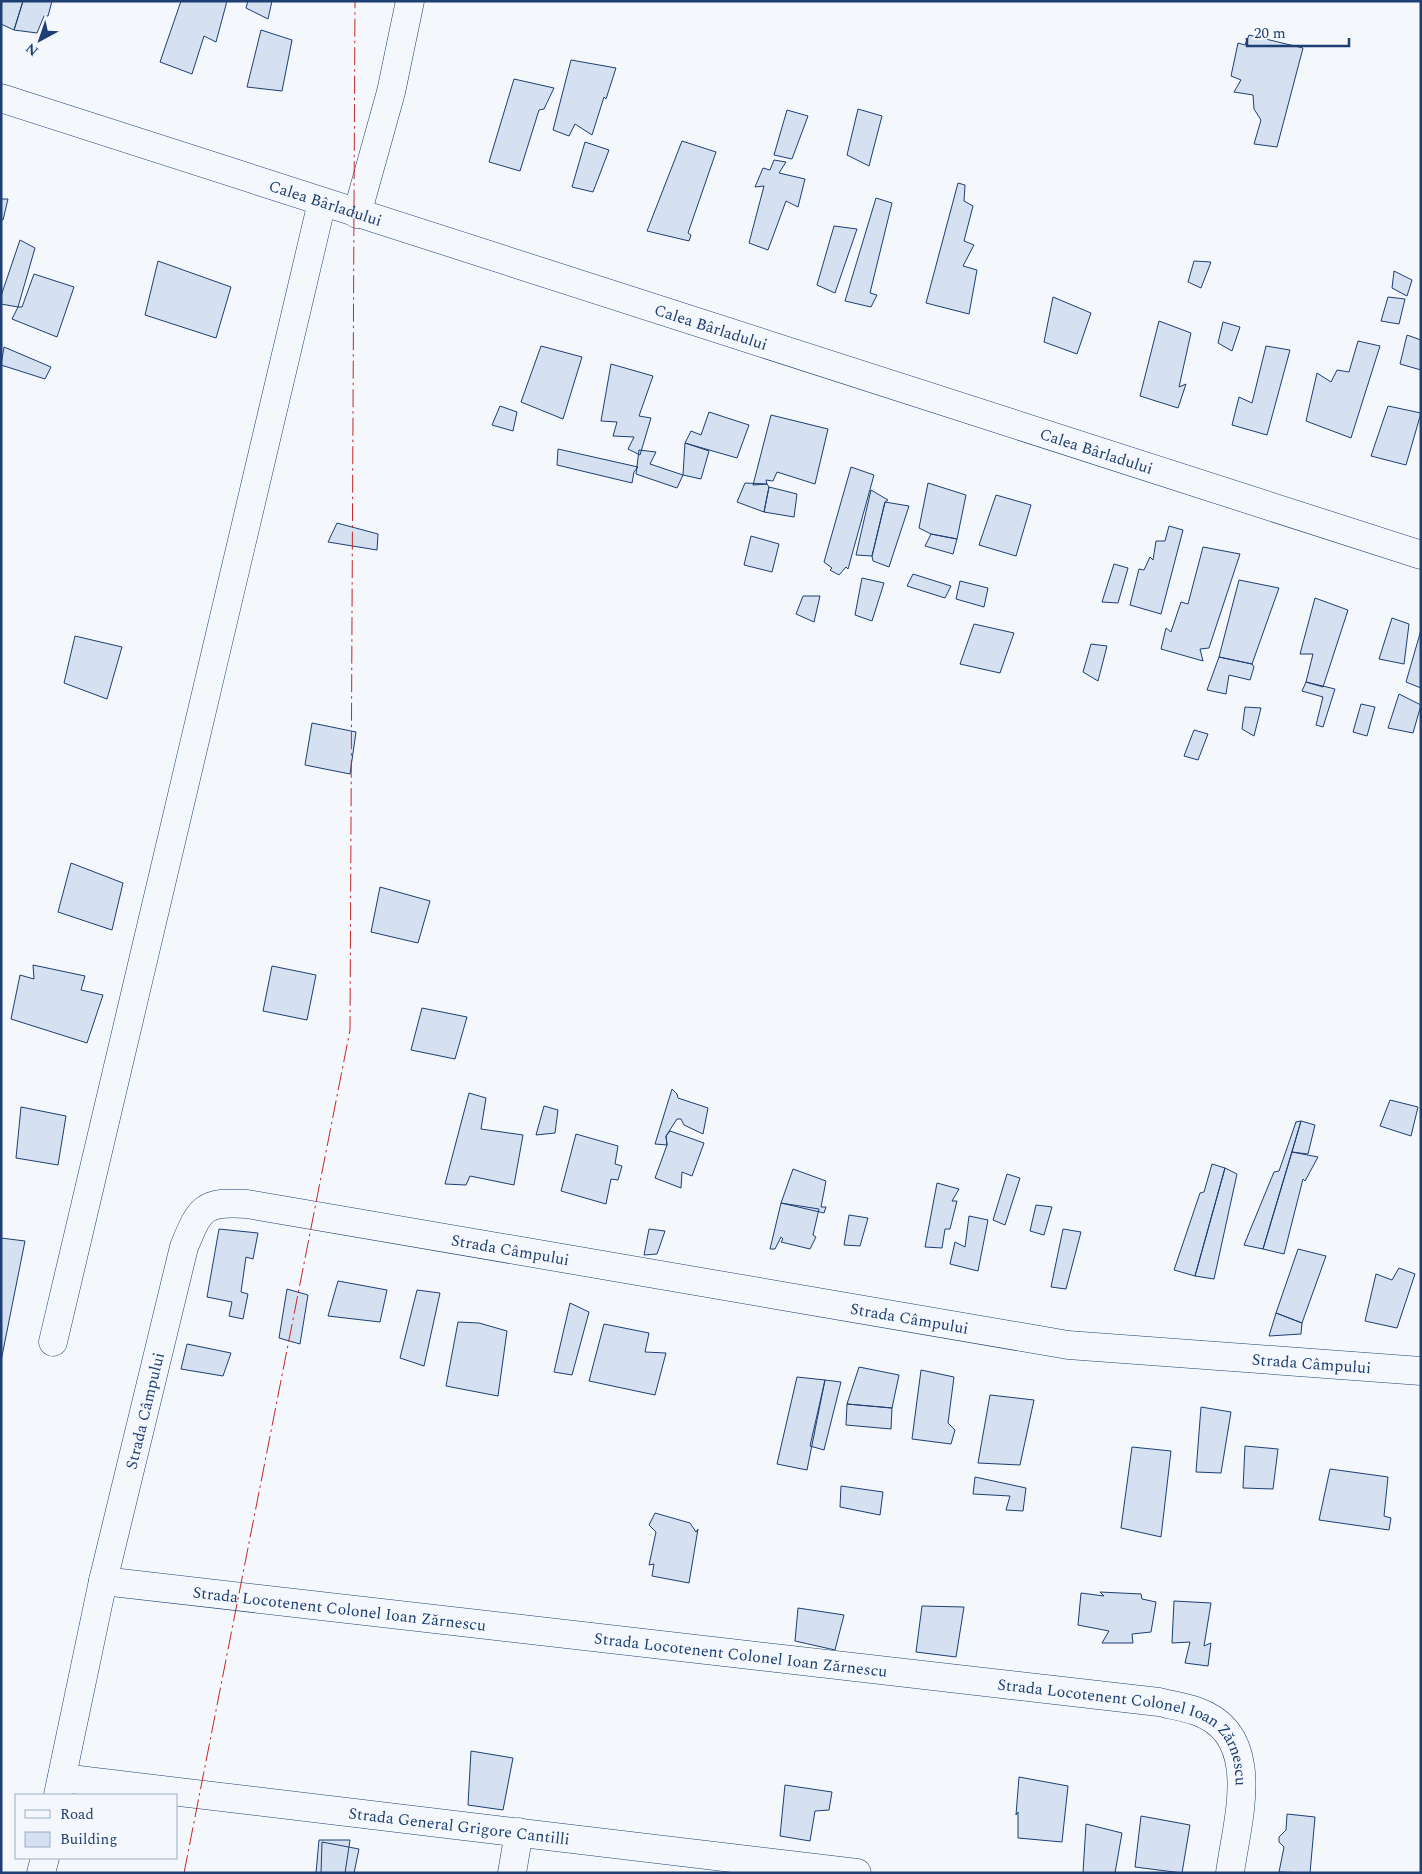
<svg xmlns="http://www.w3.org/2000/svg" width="1422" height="1874" viewBox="0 0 1422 1874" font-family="Spectral,serif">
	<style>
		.building { fill: #d5e0f0; stroke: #1d3f73 }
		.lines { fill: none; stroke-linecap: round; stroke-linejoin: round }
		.minor-casing { stroke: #1d3f73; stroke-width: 29 }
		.major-casing { stroke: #1d3f73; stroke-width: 29 }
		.minor { stroke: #f4f7fb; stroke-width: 28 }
		.major { stroke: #f4f7fb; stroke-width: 28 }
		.power { stroke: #c62828; stroke-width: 1; stroke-dasharray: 18 4 2.5 4; stroke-linecap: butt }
		.labels { text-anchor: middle; stroke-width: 4; stroke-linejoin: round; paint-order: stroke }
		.street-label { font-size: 16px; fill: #1d3f73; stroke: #f4f7fb }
	</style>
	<rect width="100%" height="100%" fill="#f4f7fb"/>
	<path class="building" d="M 1,1 L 23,1 L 14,30 L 1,24 Z
		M 23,1 L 52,1 L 48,16 L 44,16 L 37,33 L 14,30 Z
		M 181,1 L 227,1 L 216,42 L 204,36 L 192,74 L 160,62 Z
		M 248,1 L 272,1 L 268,19 L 246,8 Z
		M 261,30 L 292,40 L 282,91 L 247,87 Z
		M 1249,35 L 1303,48 L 1277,147 L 1254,144 L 1261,120 L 1254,109 L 1253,95 L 1234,92 L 1241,80 L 1231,76 L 1238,43 L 1245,45 Z
		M 571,60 L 616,68 L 606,99 L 604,97 L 592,135 L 575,124 L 569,136 L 553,130 Z
		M 514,79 L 554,88 L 544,109 L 539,110 L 520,171 L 489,162 Z
		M 858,109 L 882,116 L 869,166 L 847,155 Z
		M 787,110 L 808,116 L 792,159 L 774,155 Z
		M 682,141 L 716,152 L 688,233 L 691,235 L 689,241 L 647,231 Z
		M 585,142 L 609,150 L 593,192 L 572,187 Z
		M 774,160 L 786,162 L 779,173 L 805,179 L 798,207 L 786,201 L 768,250 L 749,243 L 764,186 L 755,187 L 763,168 L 770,170 Z
		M 958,183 L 965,185 L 964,201 L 973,206 L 964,241 L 974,245 L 963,266 L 977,270 L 969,314 L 926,303 Z
		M 876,198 L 892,203 L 870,293 L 877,295 L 871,307 L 845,301 Z
		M 1,199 L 8,199 L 3,220 L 1,219 Z
		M 834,226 L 857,229 L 835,293 L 817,285 Z
		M 20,240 L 35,248 L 18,307 L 1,304 L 1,296 Z
		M 158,261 L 231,287 L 216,338 L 145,315 Z
		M 1194,261 L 1211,262 L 1201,288 L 1188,282 Z
		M 1394,271 L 1412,280 L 1407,296 L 1392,288 Z
		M 34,274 L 74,287 L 57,337 L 12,319 L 18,307 L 22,307 Z
		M 1053,297 L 1091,313 L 1077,354 L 1044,342 Z
		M 1388,297 L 1405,299 L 1399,324 L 1381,321 Z
		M 1159,321 L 1191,333 L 1179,387 L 1186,384 L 1178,408 L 1140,396 Z
		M 1223,322 L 1240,327 L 1232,351 L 1218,343 Z
		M 1407,335 L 1421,340 L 1421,370 L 1400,364 Z
		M 1358,341 L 1380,346 L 1351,438 L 1306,421 L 1317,373 L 1331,382 L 1337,370 L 1349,372 Z
		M 541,346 L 582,357 L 563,419 L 521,402 Z
		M 1266,346 L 1290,350 L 1267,435 L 1232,425 L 1239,397 L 1252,403 Z
		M 4,347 L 51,367 L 45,379 L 1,365 Z
		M 611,364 L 653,376 L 639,416 L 651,418 L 640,455 L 628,449 L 634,437 L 613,436 L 617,422 L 601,421 Z
		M 500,406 L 517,412 L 513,431 L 492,425 Z
		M 1388,406 L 1421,413 L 1406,465 L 1371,456 Z
		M 709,412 L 749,425 L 737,458 L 685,443 L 691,431 L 701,435 Z
		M 771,415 L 828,429 L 815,484 L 777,472 L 773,481 L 766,480 L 767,484 L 753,485 Z
		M 685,443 L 709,451 L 701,479 L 683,475 Z
		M 558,449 L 638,467 L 634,472 L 632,483 L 557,465 Z
		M 639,450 L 656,452 L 650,464 L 683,475 L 677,488 L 636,474 Z
		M 851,467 L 874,475 L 848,569 L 846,567 L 839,575 L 830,570 L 832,568 L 824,562 Z
		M 745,483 L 767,484 L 769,487 L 764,512 L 737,502 Z
		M 928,483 L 966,495 L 957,539 L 931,534 L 919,528 Z
		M 769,487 L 797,494 L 794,517 L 764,512 Z
		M 871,490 L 888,500 L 885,502 L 872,556 L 856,555 Z
		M 996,495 L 1031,505 L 1016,556 L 979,545 Z
		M 885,502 L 909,506 L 889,567 L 873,561 L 872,556 Z
		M 337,523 L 378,534 L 377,550 L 328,542 Z
		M 1169,526 L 1183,530 L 1161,614 L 1130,605 L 1139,569 L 1144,570 L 1150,557 L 1153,560 L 1156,541 L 1165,541 Z
		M 931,534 L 957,539 L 953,554 L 925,546 Z
		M 751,536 L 779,544 L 772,572 L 744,565 Z
		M 1203,547 L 1240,554 L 1209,648 L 1200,649 L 1203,661 L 1161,649 L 1166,628 L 1171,632 L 1181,602 L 1188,604 Z
		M 1114,564 L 1128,568 L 1118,603 L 1102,602 Z
		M 913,574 L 951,586 L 945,598 L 907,586 Z
		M 862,578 L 884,583 L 872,621 L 855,615 Z
		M 1239,580 L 1279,588 L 1252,664 L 1219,657 Z
		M 960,581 L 988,588 L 984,607 L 956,599 Z
		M 803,596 L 820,596 L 814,622 L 796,614 Z
		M 1315,598 L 1348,610 L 1323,687 L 1306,682 L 1313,654 L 1300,654 Z
		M 1392,618 L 1409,624 L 1404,664 L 1379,659 Z
		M 974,624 L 1014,633 L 1000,673 L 960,664 Z
		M 1421,630 L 1421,688 L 1406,682 Z
		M 75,636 L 122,647 L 107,699 L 64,683 Z
		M 1091,644 L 1107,646 L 1098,681 L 1083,672 Z
		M 1219,657 L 1252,664 L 1254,667 L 1250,680 L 1229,675 L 1226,694 L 1207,690 Z
		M 1306,682 L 1335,689 L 1323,727 L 1316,725 L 1323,697 L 1302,691 Z
		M 1399,694 L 1421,705 L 1413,733 L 1388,728 Z
		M 1361,704 L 1375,707 L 1367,736 L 1353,732 Z
		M 1245,707 L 1261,708 L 1254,736 L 1242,729 Z
		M 312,723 L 356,732 L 350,774 L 305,765 Z
		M 1194,730 L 1208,734 L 1198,760 L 1184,756 Z
		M 71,863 L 123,883 L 112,930 L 58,912 Z
		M 380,887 L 430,901 L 418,943 L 371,932 Z
		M 33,965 L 85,976 L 81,990 L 103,995 L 87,1043 L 11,1019 L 20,975 L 34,979 Z
		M 272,966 L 316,975 L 307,1020 L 263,1011 Z
		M 422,1008 L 467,1017 L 455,1059 L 411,1050 Z
		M 672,1089 L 677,1094 L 678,1098 L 708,1108 L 703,1134 L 684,1125 L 681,1119 L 677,1119 L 666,1136 L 667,1145 L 655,1144 Z
		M 469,1093 L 486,1098 L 481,1129 L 523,1135 L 514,1185 L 470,1176 L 466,1185 L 445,1184 Z
		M 1390,1100 L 1418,1107 L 1411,1136 L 1380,1126 Z
		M 544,1106 L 558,1110 L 555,1133 L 536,1135 Z
		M 21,1107 L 66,1116 L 58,1165 L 16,1158 Z
		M 1301,1121 L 1315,1125 L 1308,1154 L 1292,1152 Z
		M 1301,1121 L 1263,1249 L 1244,1245 L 1274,1172 L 1279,1171 L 1296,1122 Z
		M 670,1131 L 704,1143 L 692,1176 L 682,1172 L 681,1188 L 655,1178 L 667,1145 L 666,1136 Z
		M 576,1134 L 618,1146 L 615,1164 L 622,1166 L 618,1180 L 611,1179 L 606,1204 L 561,1191 Z
		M 1292,1152 L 1318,1157 L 1305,1181 L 1303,1179 L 1284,1254 L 1263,1249 Z
		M 1212,1164 L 1225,1168 L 1195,1276 L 1174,1270 L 1200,1193 L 1204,1192 Z
		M 1225,1168 L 1237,1174 L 1214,1279 L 1195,1276 Z
		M 793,1169 L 826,1181 L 821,1207 L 826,1207 L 824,1213 L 781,1203 Z
		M 1007,1174 L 1020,1178 L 1005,1225 L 993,1220 Z
		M 937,1183 L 959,1189 L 952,1201 L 957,1201 L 950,1229 L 945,1229 L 942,1248 L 925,1247 Z
		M 781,1203 L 819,1209 L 813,1235 L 816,1237 L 810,1249 L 781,1242 L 783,1239 L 781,1237 L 775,1249 L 770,1249 Z
		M 1036,1205 L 1052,1207 L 1044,1235 L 1030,1231 Z
		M 849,1215 L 868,1218 L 860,1246 L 844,1245 Z
		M 969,1216 L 988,1220 L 978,1271 L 950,1264 L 955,1242 L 965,1247 Z
		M 219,1229 L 258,1233 L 253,1259 L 246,1257 L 241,1292 L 248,1294 L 243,1319 L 229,1316 L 232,1302 L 207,1297 Z
		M 649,1229 L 665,1231 L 657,1254 L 644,1255 Z
		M 1063,1229 L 1081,1232 L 1066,1289 L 1051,1287 Z
		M 1,1238 L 25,1241 L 1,1361 Z
		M 1298,1249 L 1326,1256 L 1302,1323 L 1276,1313 Z
		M 1399,1268 L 1415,1274 L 1397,1328 L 1365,1321 L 1376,1274 L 1392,1280 Z
		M 338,1281 L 387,1290 L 380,1322 L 328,1316 Z
		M 287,1289 L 308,1295 L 300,1344 L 279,1338 Z
		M 417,1290 L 440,1293 L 424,1366 L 400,1358 Z
		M 570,1303 L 589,1312 L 572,1375 L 554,1372 Z
		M 1276,1313 L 1302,1323 L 1301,1334 L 1269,1336 Z
		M 458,1322 L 479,1323 L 507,1331 L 498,1396 L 446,1386 Z
		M 604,1324 L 649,1333 L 645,1352 L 666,1353 L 655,1395 L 589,1381 Z
		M 187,1344 L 231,1353 L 223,1376 L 181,1369 Z
		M 859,1367 L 899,1375 L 892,1408 L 847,1404 Z
		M 921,1370 L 954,1377 L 948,1423 L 955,1430 L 951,1444 L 912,1439 Z
		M 797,1377 L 825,1380 L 807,1470 L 777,1464 Z
		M 825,1380 L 841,1382 L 824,1450 L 810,1446 Z
		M 990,1395 L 1034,1400 L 1020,1465 L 978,1463 Z
		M 847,1404 L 892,1408 L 891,1429 L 846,1425 Z
		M 1201,1407 L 1231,1412 L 1221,1473 L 1196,1472 Z
		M 1245,1446 L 1278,1449 L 1273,1489 L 1243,1488 Z
		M 1132,1447 L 1171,1451 L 1161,1537 L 1121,1528 Z
		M 1330,1469 L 1388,1477 L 1384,1516 L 1391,1518 L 1389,1530 L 1319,1520 Z
		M 975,1477 L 1026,1488 L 1023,1511 L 1006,1510 L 1010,1496 L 973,1494 Z
		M 841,1486 L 883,1492 L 880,1515 L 840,1507 Z
		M 655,1513 L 690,1523 L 696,1532 L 698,1529 L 689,1583 L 652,1576 L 654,1564 L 649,1565 L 656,1532 L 649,1525 Z
		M 1100,1592 L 1141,1594 L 1142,1599 L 1156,1602 L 1151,1632 L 1132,1634 L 1133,1643 L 1102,1643 L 1109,1631 L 1078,1625 L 1081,1593 L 1104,1596 Z
		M 1174,1601 L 1211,1603 L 1204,1646 L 1211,1643 L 1208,1666 L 1185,1663 L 1190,1642 L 1172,1643 Z
		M 922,1606 L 964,1607 L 956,1657 L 916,1652 Z
		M 798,1608 L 844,1615 L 835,1650 L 795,1641 Z
		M 471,1751 L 513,1758 L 503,1810 L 468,1805 Z
		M 1019,1777 L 1068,1786 L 1062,1842 L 1018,1838 L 1018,1812 L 1016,1815 Z
		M 785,1785 L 832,1792 L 829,1810 L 815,1811 L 810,1841 L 780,1836 Z
		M 1287,1814 L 1315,1817 L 1310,1873 L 1279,1872 L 1284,1847 L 1279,1842 L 1279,1837 L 1286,1830 Z
		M 1141,1816 L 1190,1825 L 1182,1873 L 1135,1867 Z
		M 1086,1824 L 1122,1833 L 1115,1873 L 1083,1873 Z
		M 319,1840 L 350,1840 L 345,1873 L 316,1873 Z
		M 322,1842 L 359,1849 L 354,1873 L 321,1873 Z"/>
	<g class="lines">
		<defs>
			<g id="minor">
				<path d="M 357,214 L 391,92 L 410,1"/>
				<path d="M 53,1342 L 322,202"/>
				<path id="s1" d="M 103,1581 L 1159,1702 C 1171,1705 1184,1707 1196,1711 C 1265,1735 1237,1820 1230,1873"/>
				<path id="s2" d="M 62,1778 L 857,1873"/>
				<path id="s3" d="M 58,1795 L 103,1581 L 184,1247 C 200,1208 203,1201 247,1204 L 1068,1345 L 1421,1371"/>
				<path d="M 41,1873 L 45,1858"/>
				<path d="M 512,1873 L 519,1832"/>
			</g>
			<g id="major">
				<path id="s4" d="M 1,98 L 1421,555"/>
			</g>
		</defs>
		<use href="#minor" class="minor-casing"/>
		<use href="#major" class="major-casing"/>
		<use href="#minor" class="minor"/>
		<use href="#major" class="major"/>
		<path class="power" d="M 184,1873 L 350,1030 L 355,1"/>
	</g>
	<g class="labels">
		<g class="street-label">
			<text dy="6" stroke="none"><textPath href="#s4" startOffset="341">Calea Bârladului</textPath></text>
			<text dy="6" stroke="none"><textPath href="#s4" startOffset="746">Calea Bârladului</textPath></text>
			<text dy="6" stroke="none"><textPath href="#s4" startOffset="1151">Calea Bârladului</textPath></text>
			<text dy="6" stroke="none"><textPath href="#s3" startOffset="916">Strada Câmpului</textPath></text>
			<text dy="6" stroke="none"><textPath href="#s3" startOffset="1321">Strada Câmpului</textPath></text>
			<text dy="6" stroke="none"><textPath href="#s3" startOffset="1726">Strada Câmpului</textPath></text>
			<text dy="6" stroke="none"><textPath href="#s3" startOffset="394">Strada Câmpului</textPath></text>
			<text dy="6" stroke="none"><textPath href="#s1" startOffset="238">Strada Locotenent Colonel Ioan Zărnescu</textPath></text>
			<text dy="6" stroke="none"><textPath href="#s1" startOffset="642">Strada Locotenent Colonel Ioan Zărnescu</textPath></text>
			<text dy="6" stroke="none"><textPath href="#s1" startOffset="1048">Strada Locotenent Colonel Ioan Zărnescu</textPath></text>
			<text dy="6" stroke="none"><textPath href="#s2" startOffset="400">Strada General Grigore Cantilli</textPath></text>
		</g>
	</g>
	<rect width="1422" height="1874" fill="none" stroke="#1d3f73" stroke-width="5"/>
	<rect x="15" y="1794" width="162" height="65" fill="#f4f7fb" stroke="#9eadc5"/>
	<rect x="25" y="1810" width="25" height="8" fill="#f4f7fb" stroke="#9eadc5"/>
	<text x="60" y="1819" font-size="15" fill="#1d3f73">Road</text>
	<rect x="25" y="1832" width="25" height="15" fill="#d5e0f0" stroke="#9eadc5"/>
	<text x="60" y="1844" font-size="15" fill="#1d3f73">Building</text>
	<g transform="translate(40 40) rotate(220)" stroke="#f4f7fb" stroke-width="4" paint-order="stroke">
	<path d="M0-4L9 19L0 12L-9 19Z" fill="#1d3f73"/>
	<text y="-8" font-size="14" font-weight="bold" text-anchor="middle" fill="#1d3f73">N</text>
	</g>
	<path d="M1247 38v8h102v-8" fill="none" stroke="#1d3f73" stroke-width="2.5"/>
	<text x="1254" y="38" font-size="15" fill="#1d3f73" stroke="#f4f7fb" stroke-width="4" paint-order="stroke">20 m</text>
</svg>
